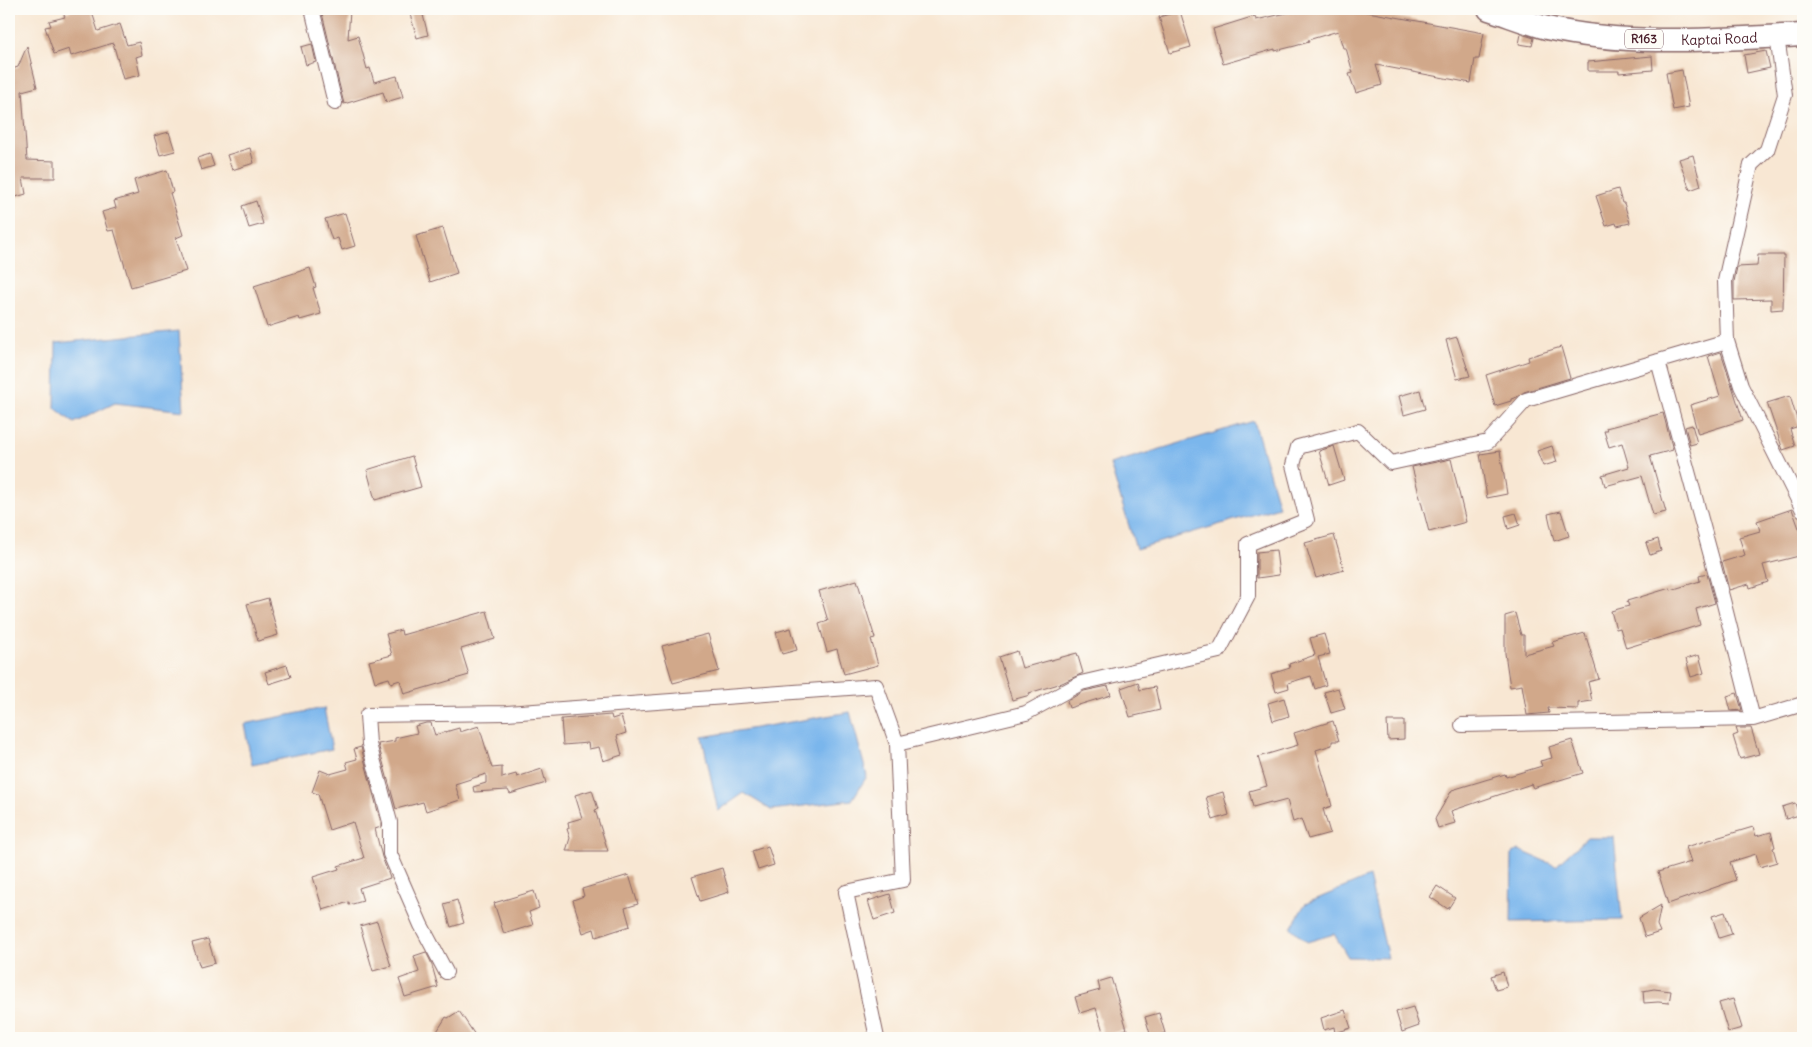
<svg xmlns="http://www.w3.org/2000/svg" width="1812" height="1047" viewBox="0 0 1812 1047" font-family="Delius,sans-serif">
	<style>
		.water { fill: #7ab6ec; stroke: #626a8c }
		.building { fill: #d1a88a }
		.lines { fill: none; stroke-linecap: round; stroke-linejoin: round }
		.minor-casing { stroke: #876566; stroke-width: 16 }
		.primary-casing { stroke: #876566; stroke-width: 25 }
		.minor { stroke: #fff; stroke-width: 14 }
		.primary { stroke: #fff; stroke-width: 22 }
		.labels { text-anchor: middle; stroke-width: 5; stroke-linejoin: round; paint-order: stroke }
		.shield { fill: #fdfcf7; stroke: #806168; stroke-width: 1 }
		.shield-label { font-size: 12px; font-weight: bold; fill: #4a1f2b }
		.street-label { font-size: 14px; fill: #4a1f2b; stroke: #fdfcf7 }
	</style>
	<rect width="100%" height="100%" fill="#fdfcf7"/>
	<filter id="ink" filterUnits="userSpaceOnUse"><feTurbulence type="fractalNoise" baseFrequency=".02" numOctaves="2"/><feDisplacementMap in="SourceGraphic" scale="10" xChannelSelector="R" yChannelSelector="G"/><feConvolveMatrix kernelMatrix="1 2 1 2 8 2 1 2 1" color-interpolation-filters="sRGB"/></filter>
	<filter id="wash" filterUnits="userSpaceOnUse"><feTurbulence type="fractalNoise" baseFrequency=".0096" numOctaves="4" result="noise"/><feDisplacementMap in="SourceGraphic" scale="20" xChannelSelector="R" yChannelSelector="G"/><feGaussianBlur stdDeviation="1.12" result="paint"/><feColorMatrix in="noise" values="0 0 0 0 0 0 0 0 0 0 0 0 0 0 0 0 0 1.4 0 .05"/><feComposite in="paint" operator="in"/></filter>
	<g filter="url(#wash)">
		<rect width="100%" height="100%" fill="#f8e7d3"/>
		<path class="water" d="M 179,331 L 184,411 L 115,403 L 74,423 L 55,408 L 56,343 Z
			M 1254,421 L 1279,507 L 1136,549 L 1110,464 Z
			M 324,708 L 332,749 L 252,765 L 244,724 Z
			M 850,712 L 867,776 L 852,800 L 771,810 L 744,793 L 718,811 L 702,737 Z
			M 1587,837 L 1614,837 L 1622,920 L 1511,922 L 1512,853 L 1519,850 L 1556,866 Z
			M 1369,877 L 1388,958 L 1348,957 L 1334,934 L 1307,942 L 1291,928 L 1305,904 Z"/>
		<g id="blocks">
			<path class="building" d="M 76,9 L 91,9 L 98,31 L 120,24 L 127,45 L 139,42 L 142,55 L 136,57 L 140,75 L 123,79 L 113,43 L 71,56 L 69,49 L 54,54 L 45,27 L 51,26 L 49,21 L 65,17 L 63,13 Z
				M 321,9 L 350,10 L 348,39 L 358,36 L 367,69 L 370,68 L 374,82 L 397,76 L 403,97 L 386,102 L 383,92 L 344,104 Z
				M 1290,9 L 1351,9 L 1484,33 L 1479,59 L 1475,59 L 1471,83 L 1376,65 L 1382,85 L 1356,93 L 1349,74 L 1353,73 L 1346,48 L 1343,48 L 1338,31 L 1308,40 L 1309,42 L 1295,46 L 1275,51 L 1275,49 L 1223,64 L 1213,29 L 1255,16 L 1256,20 L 1291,12 Z
				M 422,11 L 428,35 L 417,38 L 410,14 Z
				M 1180,11 L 1191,47 L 1170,53 L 1159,17 Z
				M 1521,34 L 1534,38 L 1532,46 L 1519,44 Z
				M 312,44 L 316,62 L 306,65 L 301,47 Z
				M 27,46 L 37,87 L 22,91 L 27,160 L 55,161 L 55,178 L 23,178 L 26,194 L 9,199 L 9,70 L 18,67 Z
				M 1766,51 L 1770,68 L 1747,73 L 1744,55 Z
				M 1652,56 L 1653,70 L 1619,73 L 1619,71 L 1588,71 L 1588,62 Z
				M 1682,70 L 1689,107 L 1673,110 L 1666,73 Z
				M 169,132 L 175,151 L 160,155 L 154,136 Z
				M 250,148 L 254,163 L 232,170 L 227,155 Z
				M 210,154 L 214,166 L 201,170 L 197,158 Z
				M 1693,155 L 1701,186 L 1690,190 L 1679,159 Z
				M 167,170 L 173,192 L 170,193 L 183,235 L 176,238 L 186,271 L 131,287 L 114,230 L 108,231 L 102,212 L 116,208 L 114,201 L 138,194 L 134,180 Z
				M 1618,189 L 1622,203 L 1624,203 L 1630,223 L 1617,226 L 1616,223 L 1606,226 L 1596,196 Z
				M 256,201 L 263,224 L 249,228 L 242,206 Z
				M 345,213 L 355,246 L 342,250 L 338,238 L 332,240 L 325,219 Z
				M 443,228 L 457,273 L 430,282 L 416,236 Z
				M 1758,255 L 1784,255 L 1783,309 L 1771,310 L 1771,299 L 1734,300 L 1734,282 L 1737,267 L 1757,266 Z
				M 310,268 L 316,287 L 313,288 L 321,314 L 300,320 L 299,317 L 267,327 L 254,286 Z
				M 1457,337 L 1470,376 L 1457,379 L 1446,340 Z
				M 1561,347 L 1570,378 L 1524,392 L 1517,397 L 1511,399 L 1511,401 L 1495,406 L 1486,375 L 1529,361 L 1528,357 Z
				M 1721,352 L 1743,420 L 1698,434 L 1690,405 L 1720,396 L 1708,356 Z
				M 1420,390 L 1425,409 L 1404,415 L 1399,396 Z
				M 1790,396 L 1799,426 L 1790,429 L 1795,446 L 1783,450 L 1767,403 Z
				M 1663,413 L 1673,450 L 1650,456 L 1666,512 L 1653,515 L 1642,476 L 1605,486 L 1602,475 L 1629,467 L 1622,443 L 1609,447 L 1604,431 L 1607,431 L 1606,428 Z
				M 1692,425 L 1697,443 L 1690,445 L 1685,427 Z
				M 1334,446 L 1344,480 L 1329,485 L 1319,451 Z
				M 1552,446 L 1557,462 L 1543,466 L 1537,451 Z
				M 1500,451 L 1507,494 L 1487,498 L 1480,454 Z
				M 412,456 L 421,487 L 375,500 L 367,470 Z
				M 1451,459 L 1466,522 L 1429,532 L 1412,467 Z
				M 1792,509 L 1803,539 L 1803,555 L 1763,565 L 1768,582 L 1750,588 L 1749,584 L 1729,590 L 1722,562 L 1745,555 L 1739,537 L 1760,531 L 1757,521 Z
				M 1561,511 L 1569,536 L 1554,541 L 1548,514 Z
				M 1516,513 L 1520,525 L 1508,529 L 1505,516 Z
				M 1334,535 L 1344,570 L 1316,578 L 1305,543 Z
				M 1658,539 L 1661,551 L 1650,555 L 1646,543 Z
				M 1276,550 L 1279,575 L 1257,578 L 1257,552 Z
				M 1707,574 L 1715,603 L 1696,609 L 1700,625 L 1626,648 L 1620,628 L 1616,629 L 1611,611 L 1629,606 L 1627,601 L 1670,588 L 1671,590 L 1700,581 L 1699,576 Z
				M 857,580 L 875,638 L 871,639 L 878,665 L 844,674 L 837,649 L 827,652 L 819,624 L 828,621 L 819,591 Z
				M 268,598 L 278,635 L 258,641 L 247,604 Z
				M 487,611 L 495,639 L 461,649 L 469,675 L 404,694 L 400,680 L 391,683 L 389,678 L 375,682 L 369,661 L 392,655 L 386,634 L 401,630 L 402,635 Z
				M 1515,613 L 1521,635 L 1524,635 L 1524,654 L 1554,646 L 1552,642 L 1585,633 L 1599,679 L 1588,682 L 1592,701 L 1578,703 L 1578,709 L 1548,708 L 1549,713 L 1527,715 L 1522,685 L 1510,687 L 1505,653 L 1505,616 Z
				M 791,628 L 797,650 L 782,654 L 776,632 Z
				M 708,634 L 719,671 L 673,683 L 662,646 Z
				M 1324,634 L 1330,654 L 1318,657 L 1326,685 L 1315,689 L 1311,676 L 1288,683 L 1289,688 L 1276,692 L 1271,674 L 1290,668 L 1289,664 L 1315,655 L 1310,638 Z
				M 1017,651 L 1022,668 L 1077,653 L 1083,673 L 1062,683 L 1029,693 L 1030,695 L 1012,700 L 999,657 Z
				M 1699,655 L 1704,673 L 1691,677 L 1686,659 Z
				M 287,665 L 291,677 L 269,684 L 265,672 Z
				M 1138,682 L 1140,690 L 1155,687 L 1160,710 L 1130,717 L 1121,688 Z
				M 1108,686 L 1111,695 L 1069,708 L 1067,701 L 1084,691 Z
				M 1338,688 L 1345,709 L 1331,713 L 1324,692 Z
				M 1737,693 L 1742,710 L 1731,711 L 1727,696 Z
				M 1284,698 L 1289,716 L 1273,721 L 1268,703 Z
				M 611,715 L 612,719 L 621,716 L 626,733 L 617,736 L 622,755 L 603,761 L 599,747 L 589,749 L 588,743 L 563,745 L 561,719 Z
				M 1333,721 L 1339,741 L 1332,741 L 1332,745 L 1316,750 L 1332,806 L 1323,809 L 1330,833 L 1308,839 L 1301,819 L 1293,822 L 1287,800 L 1272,804 L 1271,802 L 1253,807 L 1249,791 L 1267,786 L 1258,757 L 1298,745 L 1294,733 Z
				M 1387,721 L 1404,721 L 1404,739 L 1388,740 Z
				M 426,723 L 431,723 L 435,735 L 459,728 L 460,732 L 479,726 L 492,768 L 502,767 L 502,778 L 516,774 L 517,777 L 542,769 L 546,783 L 510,794 L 508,790 L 474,792 L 473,787 L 486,783 L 486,774 L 455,784 L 460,800 L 426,811 L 423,802 L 396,809 L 378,744 L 395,741 L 395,738 L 417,733 L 415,726 Z
				M 1736,728 L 1751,728 L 1759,754 L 1740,759 L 1733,736 L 1738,734 Z
				M 1572,740 L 1583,773 L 1533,788 L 1531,784 L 1451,811 L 1455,823 L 1438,828 L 1435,819 L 1452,790 L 1505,774 L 1506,777 L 1542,766 L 1540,761 L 1552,758 L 1549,747 Z
				M 361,747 L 381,823 L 381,827 L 375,829 L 382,857 L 390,878 L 359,888 L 363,901 L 349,905 L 349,902 L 323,910 L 313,877 L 339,869 L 338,866 L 364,858 L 353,822 L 329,830 L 318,794 L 312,792 L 320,770 L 330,774 L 348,769 L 346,762 L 357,759 L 354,749 Z
				M 592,790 L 598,809 L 595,810 L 608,851 L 566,851 L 570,838 L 567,829 L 569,828 L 568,822 L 582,818 L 575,795 Z
				M 1223,792 L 1229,815 L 1213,820 L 1206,797 Z
				M 1795,803 L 1799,815 L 1786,819 L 1782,807 Z
				M 1753,827 L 1756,836 L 1771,832 L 1775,847 L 1773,848 L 1777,862 L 1760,867 L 1756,854 L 1730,862 L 1736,880 L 1668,904 L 1658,872 L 1691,862 L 1686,847 Z
				M 768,846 L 774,865 L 758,870 L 752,851 Z
				M 722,868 L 729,892 L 700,901 L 692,877 Z
				M 629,875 L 638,904 L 625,908 L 630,926 L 596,937 L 594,929 L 583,933 L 573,900 L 584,896 L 582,889 Z
				M 1437,886 L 1455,898 L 1448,909 L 1430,897 Z
				M 534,891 L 539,908 L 529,912 L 533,925 L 504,934 L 494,903 Z
				M 890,894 L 895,913 L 874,920 L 868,901 Z
				M 457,900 L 464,923 L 451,927 L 444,904 Z
				M 1661,905 L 1657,925 L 1660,932 L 1645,937 L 1639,918 Z
				M 1725,912 L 1732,934 L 1719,938 L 1712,916 Z
				M 377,921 L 391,966 L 373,971 L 360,926 Z
				M 208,939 L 215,963 L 200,967 L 192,943 Z
				M 426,952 L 431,962 L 438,987 L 405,997 L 399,979 L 419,972 L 414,956 Z
				M 1503,972 L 1507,987 L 1496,990 L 1491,976 Z
				M 1111,978 L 1127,1029 L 1104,1035 L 1096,1008 L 1080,1013 L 1075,997 L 1100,990 L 1098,982 Z
				M 1654,989 L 1671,991 L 1669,1003 L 1658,1002 L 1644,1003 L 1643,991 Z
				M 1733,999 L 1742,1028 L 1728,1032 L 1719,1003 Z
				M 1413,1007 L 1419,1026 L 1402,1032 L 1396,1012 Z
				M 1345,1010 L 1351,1028 L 1335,1033 L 1334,1027 L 1324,1030 L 1321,1018 Z
				M 459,1011 L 477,1038 L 444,1038 L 436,1033 L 446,1017 L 448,1018 Z
				M 1159,1013 L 1165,1033 L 1151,1037 L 1145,1017 Z"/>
		</g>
	</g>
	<g filter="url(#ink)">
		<use href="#blocks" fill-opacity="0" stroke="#876566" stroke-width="1"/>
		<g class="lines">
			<defs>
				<path id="minor" d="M 312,9 L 335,103
					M 1777,36 L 1785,95 L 1767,150 L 1751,165 L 1725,281 L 1727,341 L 1741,386 L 1803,510
					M 1658,361 L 1723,600 L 1753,719 L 1803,704
					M 1462,725 L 1753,719
					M 897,744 L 1026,713 L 1081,683 L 1219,651 L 1248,596 L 1248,544 L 1307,520 L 1293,465 L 1298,447 L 1358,431 L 1391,463 L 1488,442 L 1526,400 L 1727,341
					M 446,972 L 421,925 L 390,854 L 390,822 L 369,744 L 367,715 L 507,713 L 876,686 L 897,744 L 903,880 L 846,892 L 877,1038"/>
				<g id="primary">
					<path id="s1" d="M 1489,9 C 1508,15 1527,23 1547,28 C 1631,47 1718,39 1803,35"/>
				</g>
			</defs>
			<use href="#minor" class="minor-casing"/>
			<use href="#primary" class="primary-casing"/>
			<use href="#minor" class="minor"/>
			<use href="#primary" class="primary"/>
		</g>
	</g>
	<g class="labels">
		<rect class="shield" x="1625" y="29.5" width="38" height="19" rx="4"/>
		<g class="shield-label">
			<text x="1644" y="43">R163</text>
		</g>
		<g class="street-label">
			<text dy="5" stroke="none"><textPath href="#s1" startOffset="234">Kaptai Road</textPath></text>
		</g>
	</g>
	<rect width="1812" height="1047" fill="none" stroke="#fdfcf7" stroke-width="30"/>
</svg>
